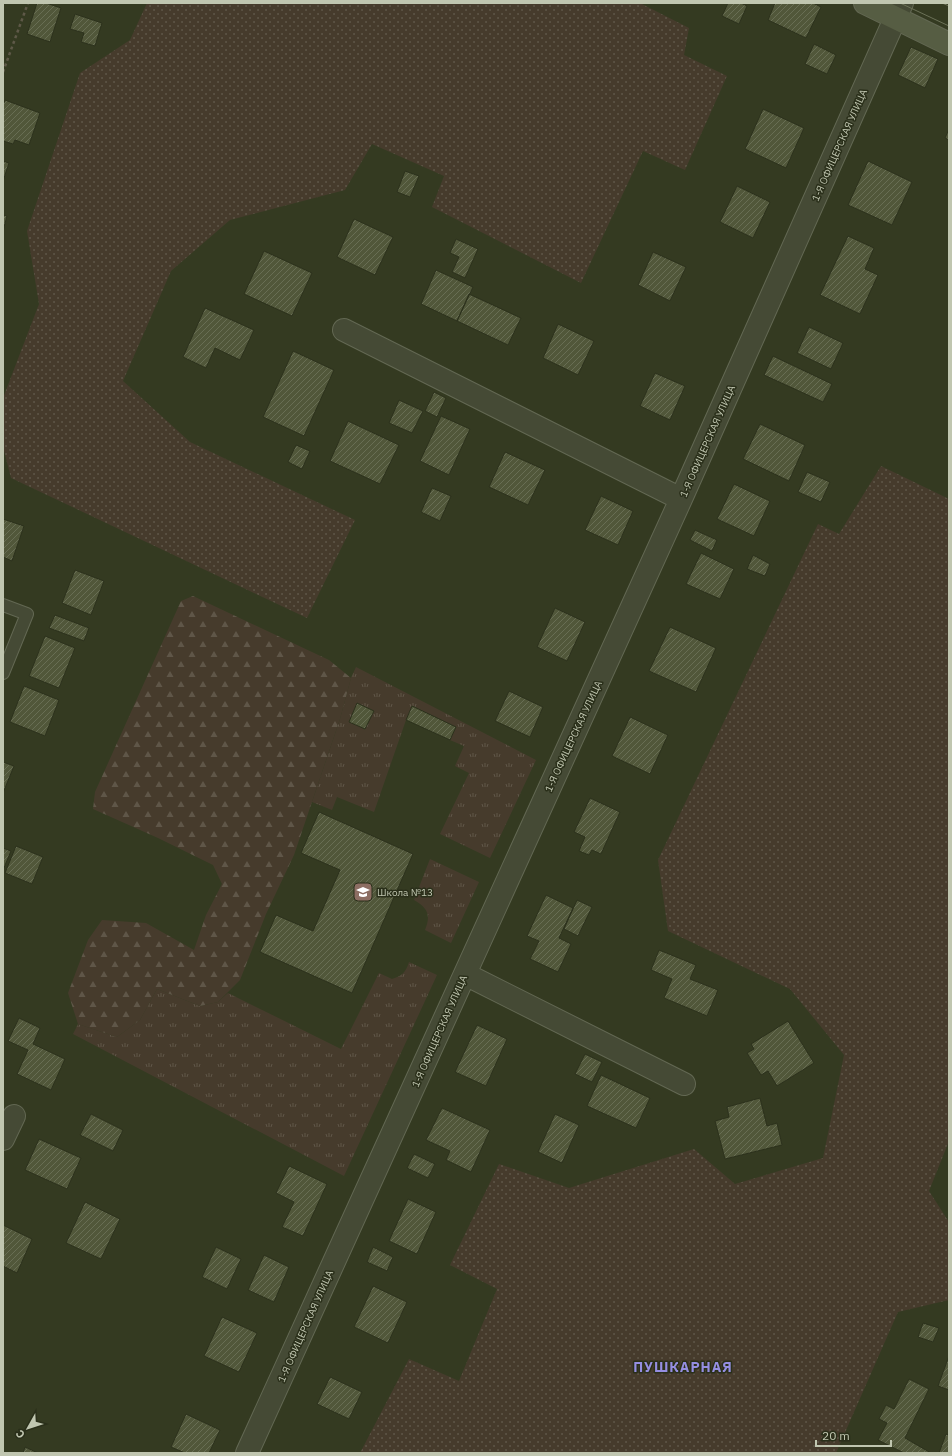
<svg xmlns="http://www.w3.org/2000/svg" width="952" height="1456" viewBox="0 0 952 1456" font-family="'IBM Plex Sans',sans-serif">
	<style>
		.grass { fill: url(#grass-tufts) }
		.forest { fill: url(#forest-firs) }
		.garden { fill: url(#garden-dots) }
		.building { fill: url(#building-hatch); stroke: #2c311c }
		.lines { fill: none; stroke-linecap: round; stroke-linejoin: round }
		.lane-casing { stroke: #636853; stroke-width: 14 }
		.street-casing { stroke: #636853; stroke-width: 24 }
		.secondary-casing { stroke: #636853; stroke-width: 24 }
		.path { stroke: #5e5948; stroke-width: 2.5; stroke-dasharray: 3 3; stroke-linecap: butt }
		.lane { stroke: #454a35; stroke-width: 12 }
		.street { stroke: #454a35; stroke-width: 22 }
		.secondary { stroke: #565d43; stroke-width: 22 }
		.tram { stroke: #6b7157; stroke-width: 1 }
		.labels { text-anchor: middle; stroke-width: 3; stroke-linejoin: round; paint-order: stroke }
		.street-label { font-size: 10px; fill: #c0c6b0; stroke: #2a2f1a }
		.poi-label { font-size: 10px; fill: #c0c6b0; stroke: #2a2f1a; text-anchor: start }
		.district-label { font-size: 14px; font-weight: bold; letter-spacing: 1px; fill: #958ee1; stroke: #2a2f1a }
	</style>
	<defs>
		<pattern id="grass-tufts" width="24" height="20" patternUnits="userSpaceOnUse"><rect width="24" height="20" fill="#463b2c"/><path d="M3 7l-1-3M5 7V3M7 7l1-3M15 17l-1-3M17 17v-4M19 17l1-3" fill="none" stroke="#5f5648"/></pattern>
		<pattern id="forest-firs" width="22" height="20" patternUnits="userSpaceOnUse"><rect width="22" height="20" fill="#463b2c"/><path d="M5 1l3.5 6h-7zM16 11l3.5 6h-7z" fill="#5f5648"/></pattern>
		<pattern id="garden-dots" width="8" height="8" patternUnits="userSpaceOnUse"><rect width="8" height="8" fill="#463b2c"/><path d="M2 2h.1M6 6h.1" fill="none" stroke="#5f5648" stroke-width="1.8" stroke-linecap="round"/></pattern>
		<pattern id="building-hatch" width="6" height="6" patternUnits="userSpaceOnUse"><rect width="6" height="6" fill="#51573a"/><path d="M-1 1l2-2M0 6l6-6M5 7l2-2" fill="none" stroke="#686e54"/></pattern>
	</defs>
	<rect width="100%" height="100%" fill="#343a21"/>
	<path class="grass" d="M 356,667 L 536,760 L 490,858 L 440,834 L 469,773 L 455,766 L 464,746 L 450,740 L 456,727 L 413,706 L 406,720 L 374,812 L 337,797 L 332,810 L 312,802 L 340,719 L 351,678 Z
		M 430,859 L 479,882 L 451,943 L 425,930 C 431,915 428,908 414,900 Z
		M 409,962 L 437,975 L 344,1176 L 73,1034 L 78,1024 L 117,1037 L 140,1020 L 157,989 L 200,1006 L 218,1002 L 228,993 L 341,1049 L 379,973 L 392,979 C 402,976 406,972 409,962 Z"/>
	<path class="forest" d="M 193,596 L 329,660 L 351,678 L 340,719 L 294,855 L 266,914 L 240,980 L 218,1002 L 200,1006 L 157,989 L 140,1020 L 117,1037 L 78,1024 L 68,993 L 88,940 L 102,920 L 146,923 L 194,950 L 206,915 L 222,884 L 213,865 L 158,838 L 93,809 L 95,792 L 181,601 Z"/>
	<path class="garden" d="M 147,3 L 640,3 L 689,28 L 684,55 L 727,76 L 685,170 L 643,151 L 581,283 L 432,207 L 444,176 L 372,144 L 345,190 L 230,220 L 171,271 L 123,381 L 190,442 L 355,520 L 307,618 L 11,478 L 3,447 L 3,398 L 39,304 L 27,231 L 80,73 L 130,40 Z
		M 881,466 L 949,499 L 949,1141 L 929,1191 L 949,1222 L 949,1300 L 898,1312 L 836,1453 L 360,1453 L 409,1359 L 459,1381 L 497,1289 L 450,1265 L 499,1164 L 569,1188 L 694,1149 L 735,1184 L 823,1158 L 844,1055 L 790,989 L 668,931 L 658,860 L 818,524 L 839,534 Z"/>
	<path class="building" d="M 37,3 L 46,3 L 61,8 L 50,42 L 27,34 Z
		M 728,3 L 741,3 L 747,6 L 739,24 L 722,16 Z
		M 775,3 L 813,3 L 821,7 L 806,38 L 768,20 Z
		M 75,14 L 102,23 L 95,46 L 81,42 L 84,33 L 70,29 Z
		M 814,44 L 836,55 L 827,74 L 805,64 Z
		M 911,47 L 938,59 L 925,88 L 898,75 Z
		M 5,100 L 40,113 L 29,145 L 15,140 L 13,144 L 3,141 L 3,105 Z
		M 763,109 L 804,128 L 786,168 L 745,149 Z
		M 949,129 L 949,140 L 945,138 Z
		M 3,161 L 9,163 L 3,181 Z
		M 868,161 L 912,182 L 892,225 L 848,205 Z
		M 405,171 L 419,176 L 410,197 L 397,192 Z
		M 737,186 L 770,202 L 753,238 L 720,222 Z
		M 3,215 L 7,216 L 3,231 Z
		M 354,219 L 393,237 L 375,275 L 337,257 Z
		M 848,236 L 874,248 L 865,269 L 878,275 L 860,314 L 820,295 Z
		M 456,239 L 478,249 L 465,278 L 452,272 L 459,257 L 450,253 Z
		M 264,251 L 312,273 L 292,316 L 244,294 Z
		M 653,252 L 686,267 L 670,301 L 638,285 Z
		M 436,270 L 473,287 L 457,321 L 421,304 Z
		M 469,294 L 521,318 L 508,345 L 457,321 Z
		M 205,308 L 254,330 L 240,360 L 215,348 L 206,368 L 183,357 Z
		M 558,324 L 594,341 L 578,375 L 543,358 Z
		M 809,327 L 843,343 L 831,369 L 797,353 Z
		M 293,351 L 334,370 L 304,436 L 263,417 Z
		M 773,356 L 832,384 L 823,402 L 764,375 Z
		M 655,373 L 685,386 L 670,420 L 640,406 Z
		M 434,392 L 446,398 L 437,417 L 425,411 Z
		M 399,400 L 423,411 L 412,433 L 389,423 Z
		M 441,416 L 470,429 L 449,475 L 420,461 Z
		M 348,421 L 399,445 L 380,484 L 330,461 Z
		M 760,424 L 805,445 L 789,481 L 743,459 Z
		M 296,445 L 310,451 L 302,469 L 288,462 Z
		M 505,452 L 545,470 L 528,505 L 489,487 Z
		M 807,472 L 830,482 L 821,502 L 798,492 Z
		M 734,484 L 770,501 L 754,536 L 717,519 Z
		M 432,488 L 451,496 L 440,521 L 421,512 Z
		M 601,496 L 633,511 L 618,545 L 585,530 Z
		M 3,519 L 24,526 L 12,561 L 3,557 Z
		M 695,530 L 717,540 L 712,551 L 690,540 Z
		M 701,553 L 734,569 L 720,599 L 686,584 Z
		M 753,555 L 770,564 L 765,576 L 747,569 Z
		M 75,570 L 104,581 L 91,615 L 62,603 Z
		M 555,608 L 585,622 L 567,661 L 537,647 Z
		M 55,615 L 89,628 L 84,641 L 49,628 Z
		M 670,627 L 716,648 L 696,692 L 649,671 Z
		M 45,636 L 75,648 L 59,688 L 29,676 Z
		M 24,686 L 59,700 L 45,736 L 10,722 Z
		M 509,691 L 543,707 L 530,737 L 495,721 Z
		M 357,703 L 374,711 L 365,729 L 349,722 Z
		M 412,706 L 456,727 L 450,740 L 406,720 Z
		M 630,717 L 668,735 L 650,774 L 612,756 Z
		M 3,762 L 14,766 L 3,793 Z
		M 590,798 L 620,812 L 601,854 L 592,850 L 589,855 L 579,851 L 585,837 L 574,832 Z
		M 319,812 L 413,854 L 352,993 L 260,952 L 276,915 L 313,931 L 340,870 L 301,853 Z
		M 16,846 L 43,857 L 32,884 L 5,873 Z
		M 3,848 L 11,851 L 3,870 Z
		M 546,895 L 573,908 L 559,938 L 571,944 L 558,972 L 530,959 L 539,941 L 527,936 Z
		M 577,900 L 592,907 L 578,936 L 564,929 Z
		M 659,950 L 696,965 L 690,979 L 718,990 L 707,1016 L 664,998 L 672,979 L 651,970 Z
		M 19,1018 L 40,1028 L 33,1044 L 65,1059 L 51,1090 L 17,1074 L 28,1050 L 8,1041 Z
		M 788,1021 L 814,1063 L 777,1086 L 768,1071 L 761,1075 L 747,1053 L 754,1049 L 751,1044 Z
		M 477,1025 L 507,1039 L 486,1086 L 455,1072 Z
		M 585,1054 L 602,1062 L 592,1082 L 575,1074 Z
		M 601,1075 L 650,1098 L 636,1128 L 587,1106 Z
		M 760,1098 L 767,1126 L 777,1123 L 782,1145 L 725,1159 L 715,1121 L 729,1117 L 727,1107 Z
		M 442,1108 L 490,1130 L 471,1172 L 446,1160 L 450,1151 L 426,1140 Z
		M 91,1114 L 123,1130 L 113,1151 L 80,1135 Z
		M 555,1114 L 579,1125 L 562,1163 L 538,1152 Z
		M 39,1139 L 81,1158 L 67,1189 L 25,1170 Z
		M 414,1154 L 435,1164 L 428,1178 L 407,1168 Z
		M 289,1166 L 327,1184 L 303,1236 L 282,1227 L 294,1202 L 276,1193 Z
		M 408,1199 L 436,1212 L 417,1254 L 389,1241 Z
		M 85,1202 L 120,1219 L 101,1259 L 66,1243 Z
		M 3,1225 L 32,1239 L 17,1273 L 3,1266 Z
		M 216,1247 L 241,1259 L 227,1289 L 202,1277 Z
		M 373,1247 L 393,1257 L 387,1271 L 367,1262 Z
		M 264,1255 L 289,1267 L 274,1302 L 248,1290 Z
		M 373,1286 L 407,1302 L 388,1343 L 354,1327 Z
		M 222,1317 L 257,1333 L 239,1372 L 204,1356 Z
		M 923,1323 L 939,1328 L 933,1342 L 918,1337 Z
		M 949,1356 L 949,1390 L 938,1386 Z
		M 330,1377 L 362,1392 L 349,1419 L 317,1404 Z
		M 909,1379 L 929,1389 L 905,1438 L 931,1453 L 904,1453 L 878,1440 L 887,1423 L 879,1419 L 886,1405 L 894,1409 Z
		M 186,1414 L 220,1430 L 209,1453 L 185,1453 L 171,1447 Z
		M 946,1434 L 949,1435 L 949,1453 L 939,1453 Z
		M 25,1447 L 38,1453 L 23,1453 Z"/>
	<g class="lines">
		<defs>
			<path id="lane" d="M 3,605 L 27,614 L 3,673"/>
			<path id="street" d="M 344,330 L 681,499
				M 465,974 L 684,1084
				M 3,1139 L 14,1116
				M 247,1453 L 681,499 L 902,3"/>
			<path id="secondary" d="M 865,3 L 949,44"/>
		</defs>
		<use href="#lane" class="lane-casing"/>
		<use href="#street" class="street-casing"/>
		<use href="#secondary" class="secondary-casing"/>
		<path class="path" d="M 3,72 L 28,3"/>
		<use href="#lane" class="lane"/>
		<use href="#street" class="street"/>
		<use href="#secondary" class="secondary"/>
		<path class="tram" d="M 900,3 L 949,26
			M 942,3 L 949,6"/>
	</g>
	<defs>
		<symbol id="school-square" viewBox="-11 -11 22 22"><rect x="-9" y="-9" width="18" height="18" rx="4" fill="#8d6e63" stroke="#2a2f1a"/><path d="M0-5L7-2L0 1L-7-2ZM-4 1L0 2.5L4 1V4Q0 6-4 4Z" fill="#fff"/></symbol>
	</defs>
	<g fill-rule="evenodd">
		<use href="#school-square" x="352" y="881" width="22" height="22"/>
	</g>
	<g class="labels">
		<g class="street-label">
			<text transform="translate(839 145) rotate(-66)" y="4">1-Я ОФИЦЕРСКАЯ УЛИЦА</text>
			<text transform="translate(707 441) rotate(-66)" y="4">1-Я ОФИЦЕРСКАЯ УЛИЦА</text>
			<text transform="translate(573 736) rotate(-65)" y="4">1-Я ОФИЦЕРСКАЯ УЛИЦА</text>
			<text transform="translate(439 1031) rotate(-66)" y="4">1-Я ОФИЦЕРСКАЯ УЛИЦА</text>
			<text transform="translate(305 1326) rotate(-66)" y="4">1-Я ОФИЦЕРСКАЯ УЛИЦА</text>
		</g>
		<g class="poi-label">
			<text x="377" y="896">Школа №13</text>
		</g>
		<g class="district-label">
			<text x="683" y="1372">ПУШКАРНАЯ</text>
		</g>
	</g>
	<rect width="952" height="1456" fill="none" stroke="#c0c6b0" stroke-width="8"/>
	<g transform="translate(28 1428) rotate(231)" stroke="#2a2f1a" stroke-width="3" paint-order="stroke">
	<path d="M0-3L7 15L0 10L-7 15Z" fill="#c0c6b0"/>
	<text y="-6" font-size="11" font-weight="bold" text-anchor="middle" fill="#c0c6b0">С</text>
	</g>
	<path d="M816 1440v6h75v-6" fill="none" stroke="#c0c6b0" stroke-width="2"/>
	<text x="822" y="1440" font-size="12" fill="#c0c6b0" stroke="#2a2f1a" stroke-width="3" paint-order="stroke">20 m</text>
</svg>
